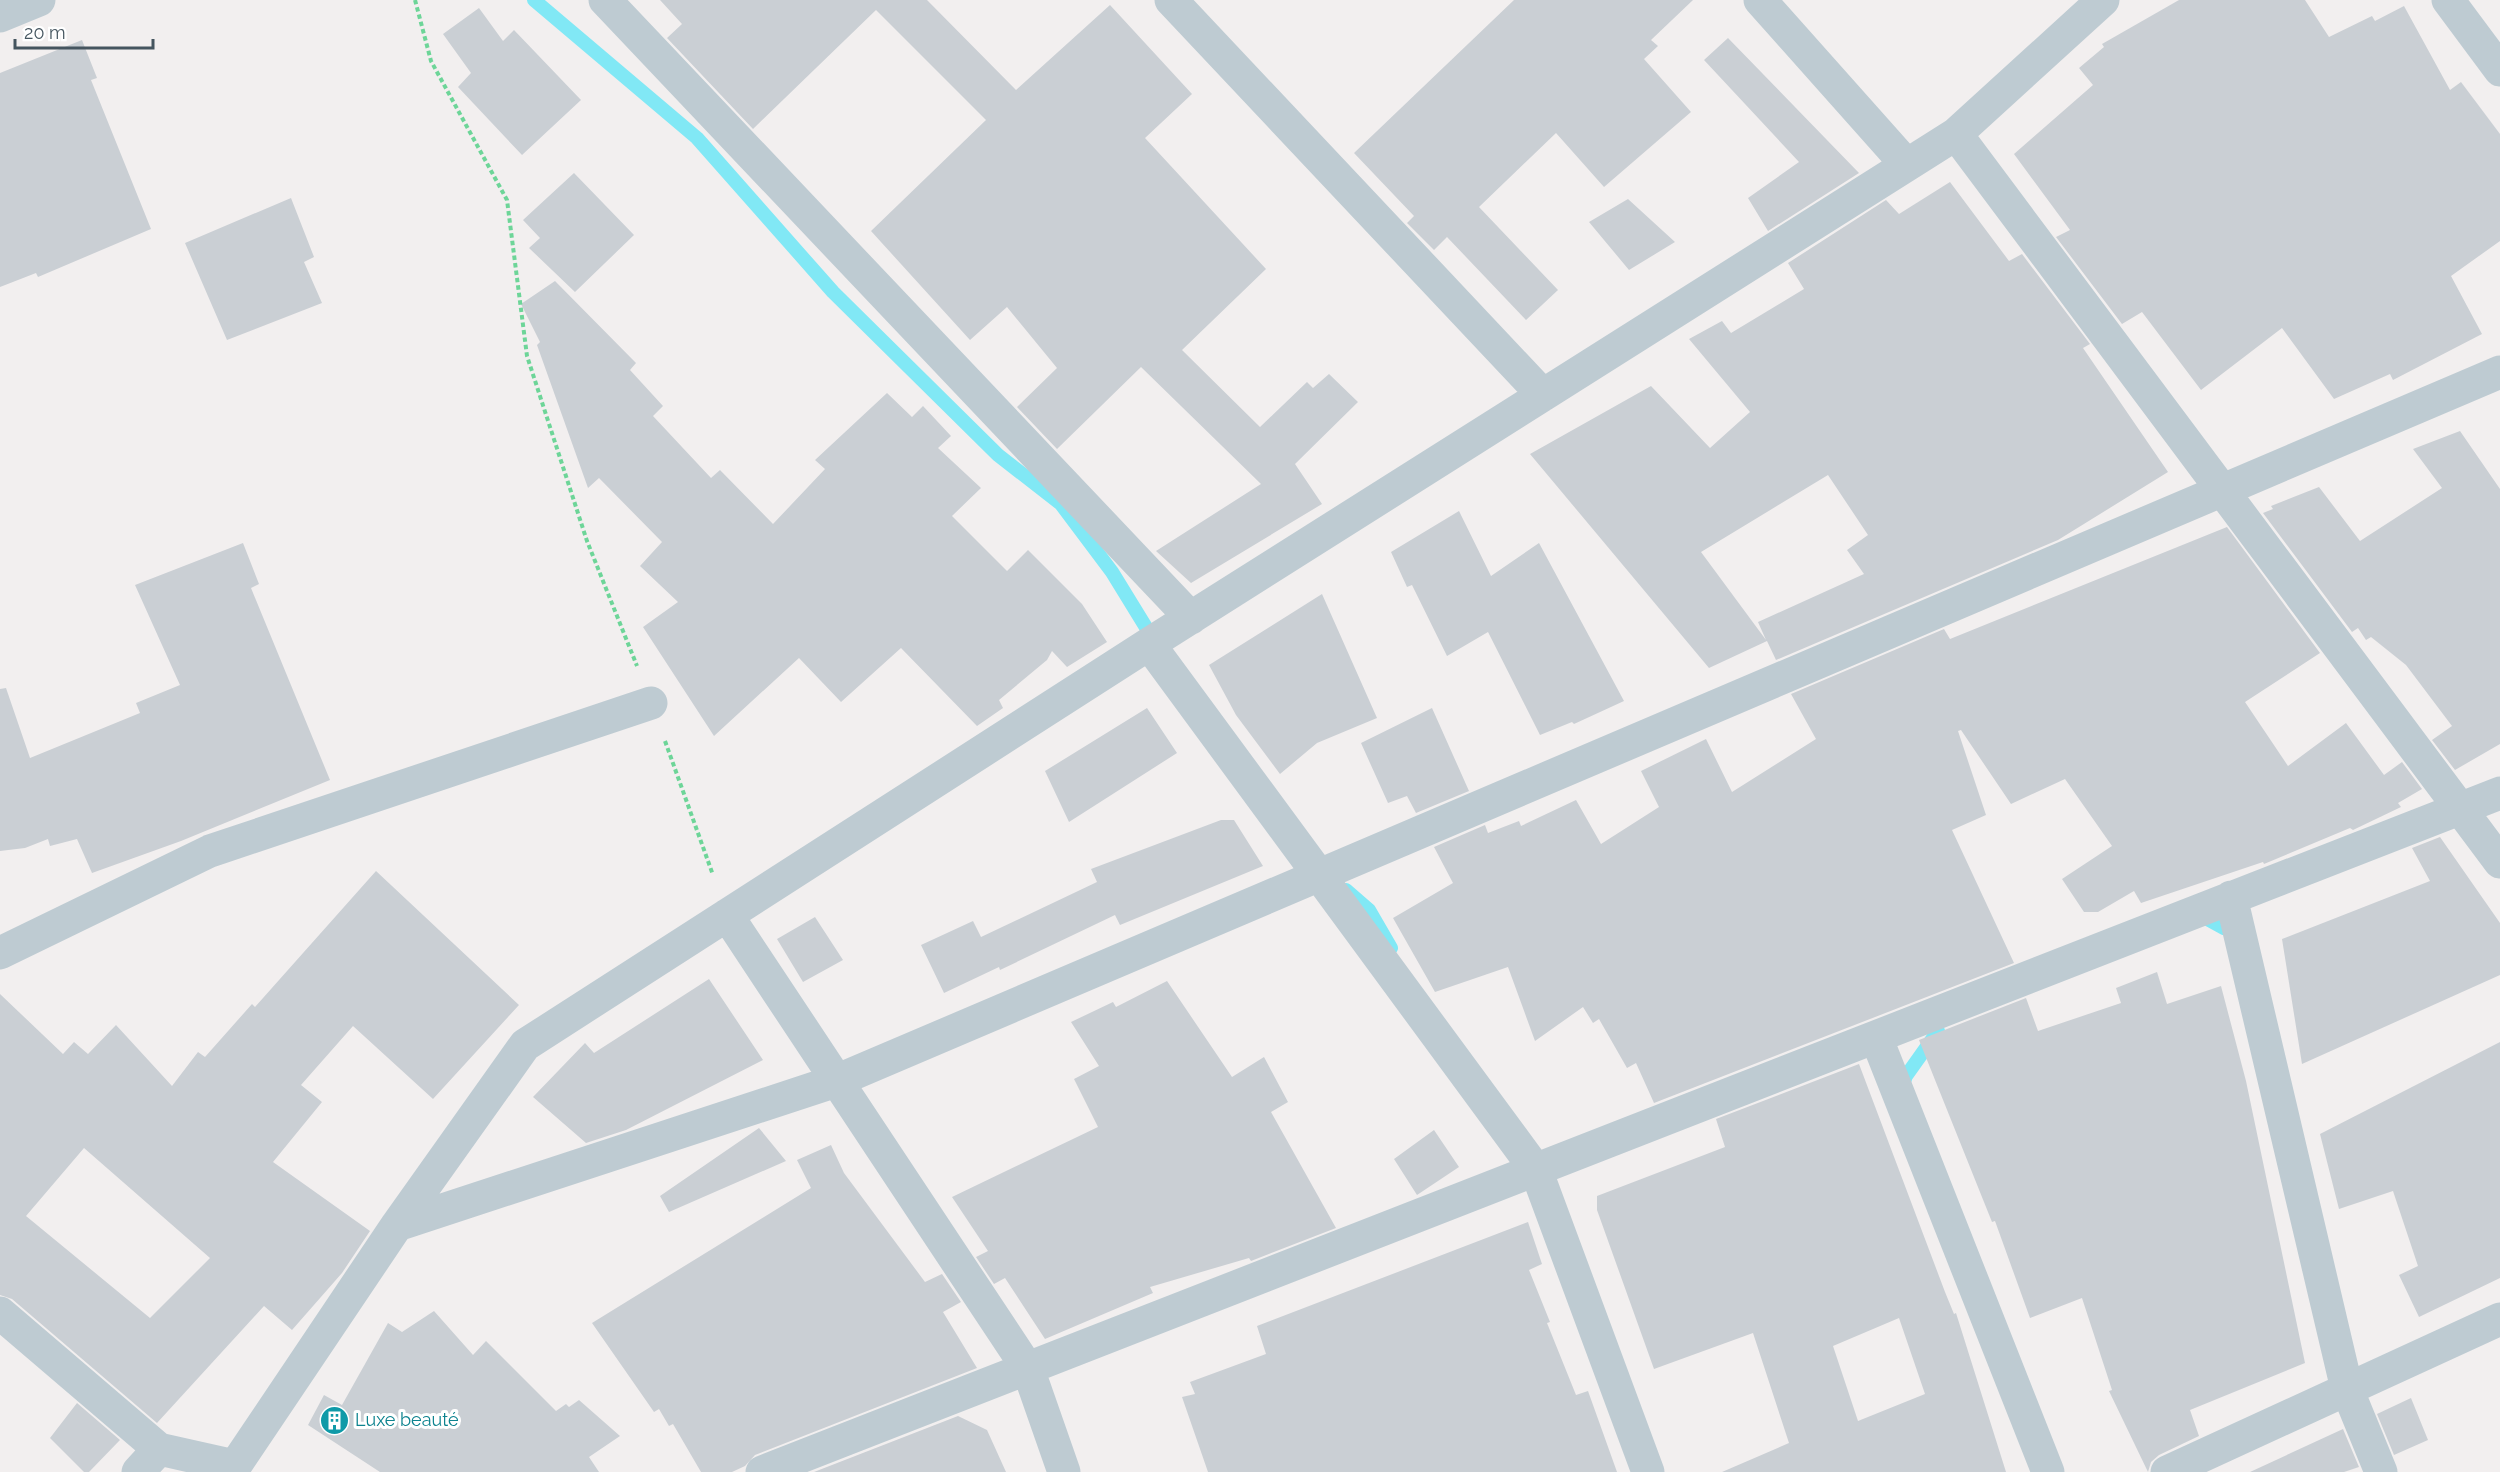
<svg xmlns="http://www.w3.org/2000/svg" width="2500" height="1472" viewBox="0 0 2500 1472" font-family="Raleway,sans-serif">
	<style>
		.lines { fill: none; stroke-linecap: round; stroke-linejoin: round }
		.stream { stroke: #81e8f5; stroke-width: 14 }
		.building { fill: #cacfd4; fill-rule: evenodd }
		.path { stroke: #6dd598; stroke-width: 4; stroke-dasharray: 4.5 3; stroke-linecap: butt }
		.minor { stroke: #becbd2; stroke-width: 33 }
		.labels { text-anchor: middle; stroke-width: 6; stroke-linejoin: round; paint-order: stroke }
		.culture-label { font-size: 18px; fill: #0d838f; stroke: #fff; text-anchor: start }
	</style>
	<rect width="100%" height="100%" fill="#f2efef"/>
	<g class="lines">
		<path class="stream" d="M 534,0 L 697,138 L 833,292 L 998,455 L 1061,504 L 1112,572 L 1155,642
			M 1346,890 L 1369,910 L 1391,948
			M 2198,919 L 2204,917 L 2224,928
			M 1901,1090 L 1906,1076 L 1938,1031"/>
	</g>
	<path class="building" d="M 660,0 L 927,0 L 1016,90 L 1110,5 L 1192,94 L 1145,138 L 1266,269 L 1182,350 L 1260,427 L 1307,382 L 1313,388 L 1329,374 L 1358,402 L 1295,464 L 1322,504 L 1191,583 L 1156,551 L 1261,484 L 1141,367 L 1057,449 L 1017,407 L 1057,368 L 1007,307 L 970,340 L 871,231 L 986,120 L 876,10 L 753,129 L 667,38 L 682,24 Z
		M 1514,0 L 1693,0 L 1651,40 L 1658,46 L 1644,59 L 1691,112 L 1604,187 L 1556,133 L 1479,207 L 1558,290 L 1526,320 L 1447,237 L 1434,250 L 1407,223 L 1414,216 L 1354,153 Z
		M 2179,0 L 2305,0 L 2329,37 L 2372,16 L 2375,21 L 2404,6 L 2450,90 L 2461,82 L 2500,134 L 2500,241 L 2451,276 L 2482,334 L 2393,380 L 2390,374 L 2334,399 L 2282,328 L 2201,390 L 2142,312 L 2122,324 L 2056,237 L 2070,230 L 2014,154 L 2093,85 L 2079,68 L 2104,47 L 2102,44 Z
		M 479,8 L 503,41 L 514,30 L 581,100 L 522,155 L 458,87 L 471,73 L 443,34 Z
		M 1728,38 L 1859,173 L 1768,231 L 1748,198 L 1799,162 L 1704,60 Z
		M 82,40 L 97,78 L 91,80 L 151,229 L 38,277 L 36,273 L 0,287 L 0,73 Z
		M 574,173 L 634,235 L 575,292 L 529,248 L 540,238 L 523,220 Z
		M 1950,182 L 2009,261 L 2022,254 L 2090,344 L 2083,348 L 2168,472 L 2058,540 L 1776,660 L 1767,641 L 1709,668 L 1530,454 L 1651,386 L 1710,448 L 1750,412 L 1689,339 L 1722,321 L 1731,333 L 1804,289 L 1788,263 L 1886,200 L 1899,214 ZM 1828,475 L 1868,535 L 1847,550 L 1864,574 L 1758,622 L 1766,640 L 1701,552 Z
		M 291,198 L 314,257 L 304,262 L 322,303 L 227,340 L 185,243 Z
		M 1628,199 L 1675,242 L 1629,270 L 1589,222 Z
		M 555,281 L 636,363 L 630,370 L 663,406 L 653,416 L 711,478 L 720,470 L 773,524 L 825,469 L 815,460 L 887,393 L 912,417 L 923,406 L 951,436 L 938,448 L 981,488 L 952,516 L 1007,571 L 1028,550 L 1082,604 L 1107,642 L 1067,667 L 1052,651 L 1047,660 L 999,700 L 1003,708 L 977,726 L 901,648 L 841,702 L 799,658 L 714,736 L 643,627 L 678,602 L 640,566 L 662,542 L 599,478 L 588,488 L 537,345 L 540,342 L 521,304 Z
		M 2460,431 L 2500,489 L 2500,744 L 2455,770 L 2432,740 L 2452,726 L 2406,665 L 2371,637 L 2366,640 L 2358,628 L 2352,632 L 2263,513 L 2273,509 L 2271,506 L 2319,487 L 2360,541 L 2442,488 L 2413,449 Z
		M 1459,511 L 1491,576 L 1539,543 L 1624,701 L 1574,724 L 1572,722 L 1540,735 L 1488,632 L 1447,656 L 1412,585 L 1407,587 L 1391,552 Z
		M 2227,527 L 2320,653 L 2245,702 L 2288,766 L 2346,723 L 2384,775 L 2402,762 L 2422,789 L 2398,803 L 2401,807 L 2353,830 L 2350,828 L 2264,864 L 2263,862 L 2141,903 L 2134,891 L 2098,912 L 2084,912 L 2062,879 L 2112,846 L 2065,779 L 2011,804 L 1961,730 L 1958,731 L 1986,815 L 1952,830 L 2014,963 L 1654,1103 L 1636,1063 L 1627,1068 L 1599,1019 L 1593,1023 L 1583,1007 L 1535,1041 L 1508,967 L 1435,992 L 1393,918 L 1453,883 L 1434,847 L 1485,825 L 1488,833 L 1519,821 L 1521,826 L 1576,800 L 1601,844 L 1659,807 L 1641,771 L 1706,739 L 1732,792 L 1816,739 L 1791,694 L 1944,629 L 1950,639 Z
		M 243,543 L 259,584 L 251,588 L 330,780 L 181,841 L 92,873 L 77,839 L 50,846 L 48,839 L 25,848 L 0,851 L 0,689 L 6,688 L 30,758 L 140,713 L 136,703 L 180,685 L 135,585 Z
		M 1322,594 L 1377,718 L 1317,743 L 1280,774 L 1236,715 L 1209,665 Z
		M 1147,708 L 1177,753 L 1069,822 L 1045,771 Z
		M 1432,708 L 1469,791 L 1416,813 L 1407,796 L 1388,803 L 1361,743 Z
		M 1221,820 L 1234,820 L 1263,866 L 1120,925 L 1115,915 L 1000,970 L 999,967 L 944,993 L 921,945 L 973,921 L 981,937 L 1097,882 L 1091,869 Z
		M 2440,837 L 2500,923 L 2500,975 L 2302,1064 L 2282,939 L 2430,881 L 2412,848 Z
		M 376,871 L 519,1005 L 433,1099 L 353,1026 L 301,1085 L 322,1102 L 273,1162 L 370,1231 L 342,1273 L 292,1330 L 264,1306 L 157,1423 L 12,1299 L 0,1295 L 0,994 L 63,1054 L 74,1042 L 88,1054 L 116,1025 L 172,1086 L 198,1052 L 205,1057 L 252,1004 L 255,1007 ZM 84,1148 L 210,1258 L 150,1318 L 26,1216 Z
		M 815,917 L 843,960 L 803,982 L 777,939 Z
		M 2157,972 L 2167,1004 L 2221,986 L 2246,1081 L 2305,1363 L 2190,1410 L 2199,1436 L 2159,1455 L 2151,1462 L 2148,1472 L 2109,1391 L 2112,1390 L 2082,1298 L 2030,1318 L 1995,1221 L 1992,1222 L 1919,1040 L 2026,998 L 2038,1031 L 2121,1003 L 2116,988 Z
		M 709,979 L 763,1060 L 626,1130 L 586,1143 L 533,1097 L 585,1043 L 594,1053 Z
		M 1167,981 L 1232,1077 L 1264,1057 L 1288,1102 L 1271,1112 L 1336,1228 L 1251,1261 L 1249,1258 L 1150,1287 L 1153,1293 L 1045,1339 L 1005,1278 L 994,1284 L 976,1257 L 988,1251 L 952,1197 L 1098,1127 L 1074,1079 L 1099,1066 L 1071,1022 L 1113,1002 L 1116,1007 Z
		M 2500,1042 L 2500,1278 L 2419,1317 L 2399,1275 L 2418,1266 L 2393,1191 L 2339,1209 L 2320,1134 Z
		M 1859,1064 L 1945,1292 L 1954,1314 L 1956,1313 L 2006,1472 L 1722,1472 L 1789,1443 L 1753,1333 L 1654,1369 L 1597,1210 L 1597,1196 L 1725,1147 L 1716,1119 ZM 1899,1318 L 1925,1394 L 1858,1421 L 1833,1346 Z
		M 759,1128 L 786,1161 L 669,1212 L 660,1196 Z
		M 1434,1130 L 1459,1167 L 1417,1195 L 1394,1159 Z
		M 831,1145 L 844,1173 L 925,1282 L 942,1274 L 961,1302 L 943,1312 L 977,1368 L 755,1455 L 745,1466 L 732,1472 L 701,1472 L 673,1424 L 669,1426 L 659,1409 L 654,1412 L 592,1323 L 811,1188 L 797,1160 Z
		M 1528,1222 L 1542,1264 L 1529,1270 L 1550,1322 L 1547,1323 L 1576,1395 L 1588,1391 L 1617,1472 L 1208,1472 L 1182,1397 L 1195,1394 L 1190,1382 L 1266,1354 L 1257,1326 Z
		M 434,1311 L 473,1355 L 486,1341 L 556,1411 L 566,1404 L 569,1407 L 579,1400 L 620,1436 L 589,1457 L 599,1472 L 380,1472 L 308,1425 L 324,1395 L 342,1405 L 388,1323 L 402,1332 Z
		M 2411,1398 L 2428,1440 L 2394,1455 L 2377,1414 Z
		M 77,1403 L 120,1440 L 89,1472 L 84,1472 L 50,1438 Z
		M 958,1416 L 987,1430 L 1006,1472 L 814,1472 Z
		M 2343,1429 L 2359,1467 L 2344,1472 L 2250,1472 Z"/>
	<g class="lines">
		<path class="path" d="M 415,0 L 431,61 L 507,200 L 527,356 L 587,541 L 637,666
			M 665,741 L 713,875"/>
		<path class="minor" d="M 605,0 L 1191,618
			M 1171,0 L 1543,395
			M 1760,0 L 1906,164
			M 2448,0 L 2500,70
			M 0,16 L 39,0
			M 1956,134 L 2500,862
			M 1149,644 L 1536,1170 L 1648,1472
			M 2231,897 L 2347,1389 L 2381,1472
			M 727,915 L 1028,1369 L 1064,1472
			M 0,953 L 210,851 L 651,703
			M 1876,1037 L 2048,1472
			M 397,1225 L 836,1081 L 2500,372
			M 0,1313 L 159,1449 L 235,1466
			M 138,1472 L 159,1449
			M 234,1472 L 235,1466 L 397,1225 L 525,1045 L 1149,644 L 1956,134 L 2103,0
			M 762,1472 L 2500,793
			M 2167,1472 L 2500,1319"/>
	</g>
	<defs>
		<symbol id="building-disc" viewBox="-11 -11 22 22"><circle r="9.5" fill="#0f9aa8" stroke="#fff"/><path d="M-4-6H4V6H1V3H-1V6H-4ZM-2.5-4.3h1.7v1.8h-1.7ZM.8-4.3h1.7v1.8H.8ZM-2.5-1h1.7V.8h-1.7ZM.8-1h1.7V.8H.8Z" fill="#fff"/></symbol>
	</defs>
	<g fill-rule="evenodd">
		<use href="#building-disc" x="318" y="1404" width="33" height="33"/>
	</g>
	<g class="labels">
		<g class="culture-label">
			<text x="355" y="1426">Luxe beauté</text>
		</g>
	</g>
	<path d="M15 39v9h138v-9" fill="none" stroke="#45555f" stroke-width="3"/>
	<text x="24" y="39" font-size="18" fill="#45555f" stroke="#ffffff" stroke-width="4.5" paint-order="stroke">20 m</text>
</svg>
